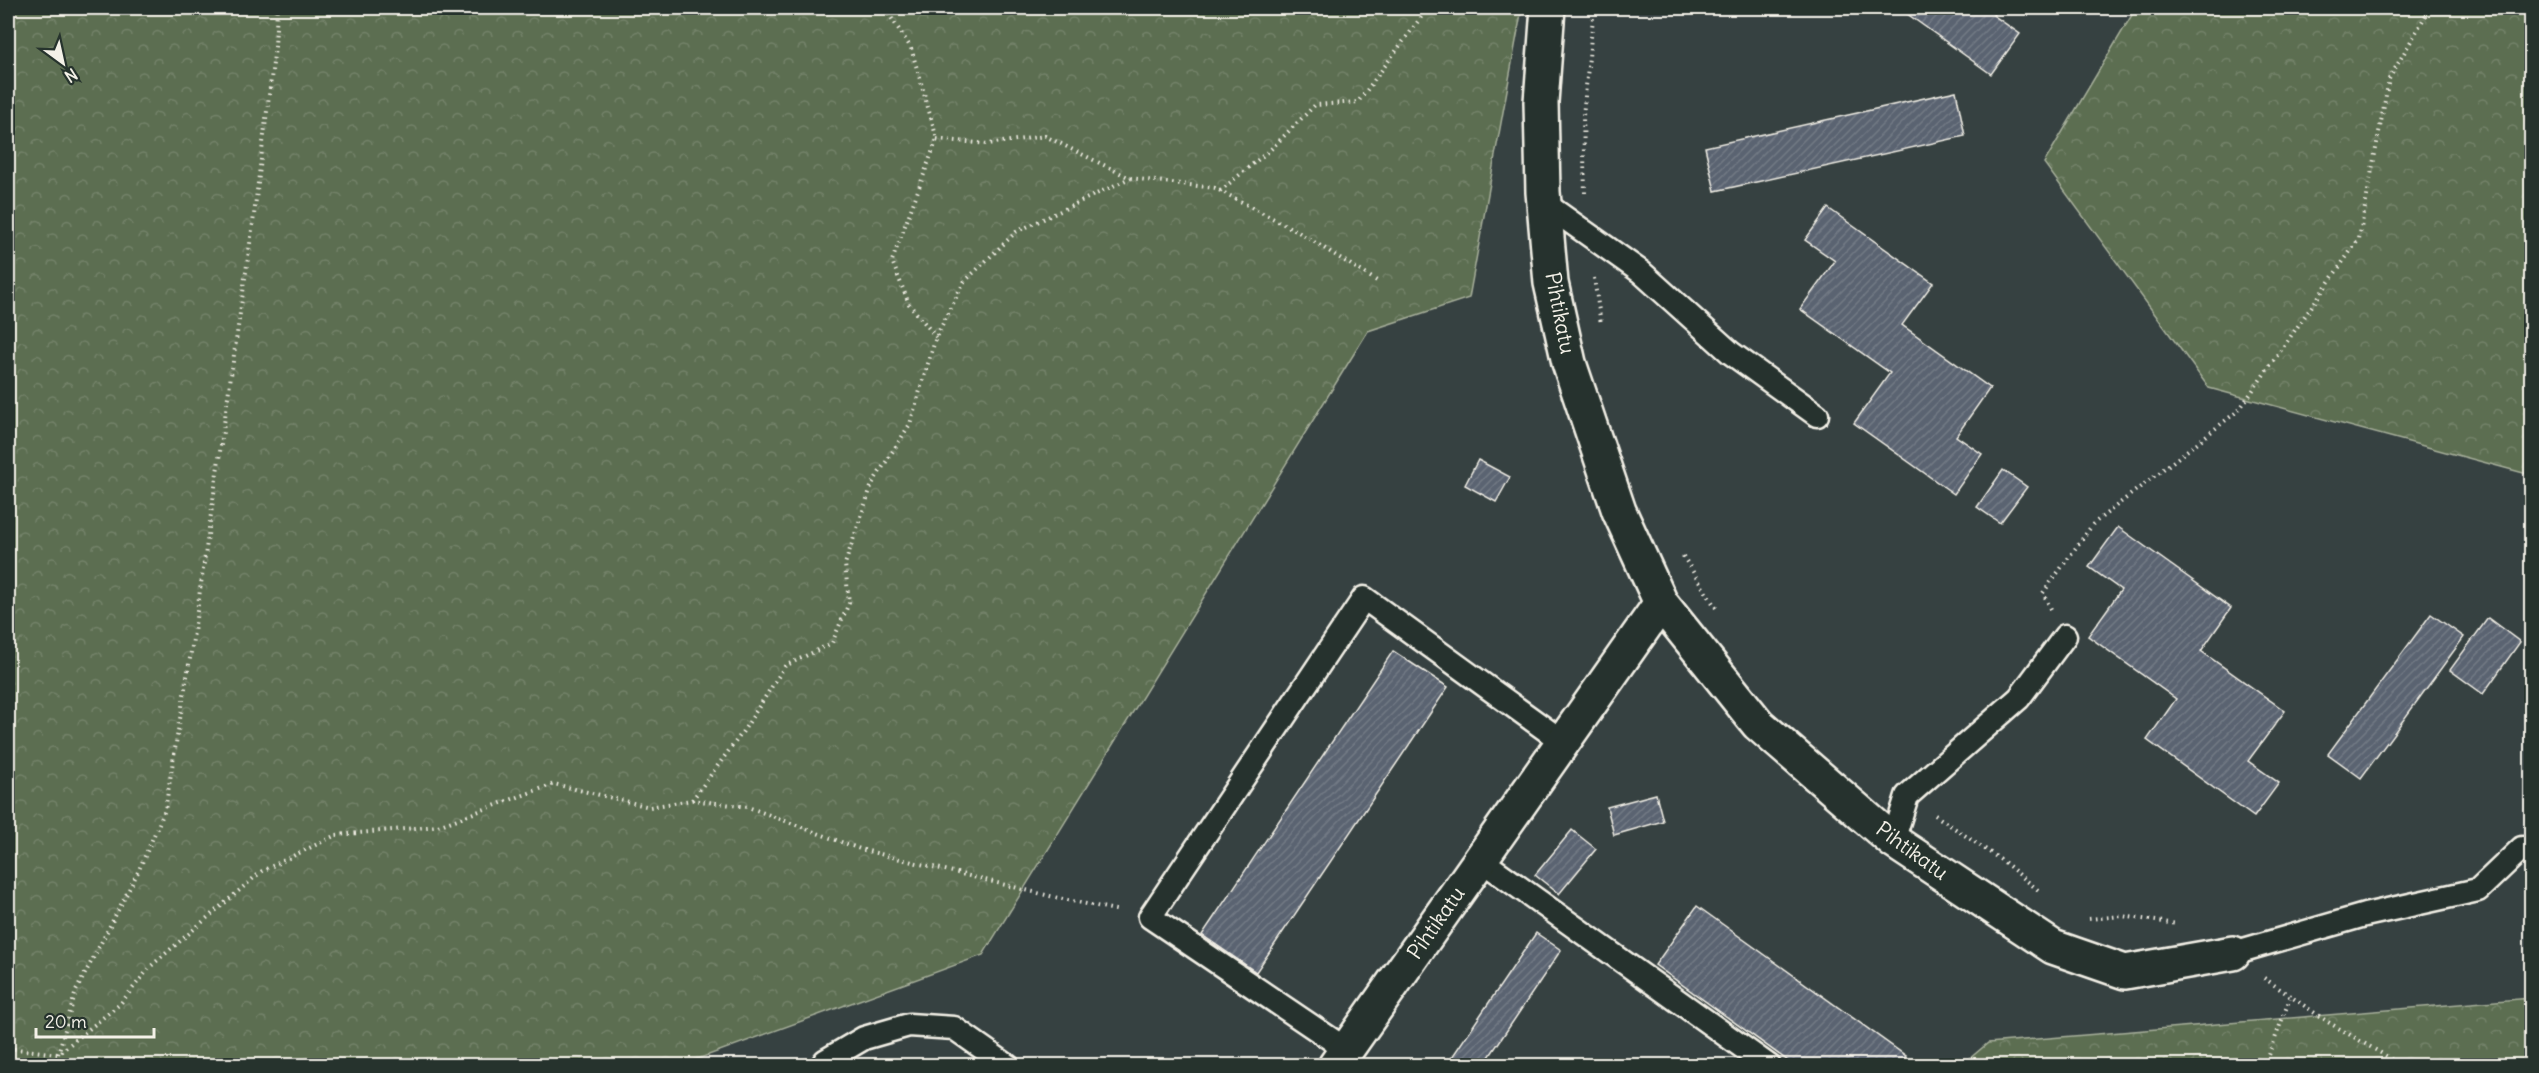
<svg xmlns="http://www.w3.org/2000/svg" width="2539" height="1073" viewBox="0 0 2539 1073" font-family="Delius,sans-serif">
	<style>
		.forest { fill: url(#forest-crowns); stroke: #a8b09c; stroke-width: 1.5 }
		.building { fill: url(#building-hatch); stroke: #f4f1e8; stroke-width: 1.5 }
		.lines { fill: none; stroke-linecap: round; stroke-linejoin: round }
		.service-casing { stroke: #f4f1e8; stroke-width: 27 }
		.minor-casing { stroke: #f4f1e8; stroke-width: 38 }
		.path { stroke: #f4f1e8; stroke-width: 4; stroke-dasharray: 1.5 4.5; stroke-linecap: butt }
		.service { stroke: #26332d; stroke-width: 22 }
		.minor { stroke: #26332d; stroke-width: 33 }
		.labels { text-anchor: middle; stroke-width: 6; stroke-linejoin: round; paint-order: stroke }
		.street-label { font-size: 21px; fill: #f4f1e8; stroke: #26332d }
	</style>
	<defs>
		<pattern id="forest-crowns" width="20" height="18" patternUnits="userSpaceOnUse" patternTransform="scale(1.5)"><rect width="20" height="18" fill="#5c6e51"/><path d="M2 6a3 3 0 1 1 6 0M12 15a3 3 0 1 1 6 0" fill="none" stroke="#74836a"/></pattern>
		<pattern id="building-hatch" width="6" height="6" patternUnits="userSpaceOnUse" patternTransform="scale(1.5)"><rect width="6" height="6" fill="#5a6371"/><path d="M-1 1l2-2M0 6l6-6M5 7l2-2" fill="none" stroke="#727a85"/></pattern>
	</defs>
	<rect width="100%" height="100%" fill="#364141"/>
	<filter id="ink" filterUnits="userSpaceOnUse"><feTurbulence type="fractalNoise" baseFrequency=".0167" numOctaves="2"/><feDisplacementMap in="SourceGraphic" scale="12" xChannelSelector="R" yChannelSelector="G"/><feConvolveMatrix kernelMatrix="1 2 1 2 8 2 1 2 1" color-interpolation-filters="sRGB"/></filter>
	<g filter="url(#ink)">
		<path class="forest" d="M 8,8 L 1522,8 L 1469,298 L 1368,331 L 983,955 L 681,1065 L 8,1065 Z
			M 2136,8 L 2531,8 L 2531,475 L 2209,388 L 2044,163 Z
			M 2531,998 L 2531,1065 L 1962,1065 L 1988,1043 Z"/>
		<path class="building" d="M 1899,8 L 1999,8 L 1993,15 L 2020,34 L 1991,74 Z
			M 1956,91 L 1965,136 L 1715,191 L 1705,147 Z
			M 1828,208 L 1933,283 L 1902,325 L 1990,388 L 1956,436 L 1982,454 L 1954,494 L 1854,423 L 1890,373 L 1800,309 L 1835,261 L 1805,240 Z
			M 1478,460 L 1510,477 L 1496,502 L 1465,485 Z
			M 2003,470 L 2027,487 L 2000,523 L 1977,507 Z
			M 2118,527 L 2231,608 L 2201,651 L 2285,711 L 2248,761 L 2279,783 L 2254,817 L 2147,740 L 2176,699 L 2088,636 L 2121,590 L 2089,567 Z
			M 2431,614 L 2464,637 L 2361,778 L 2328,754 Z
			M 2488,618 L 2520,642 L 2483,694 L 2450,670 Z
			M 1393,651 L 1448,687 L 1256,972 L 1202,935 Z
			M 1656,794 L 1663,821 L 1614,835 L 1607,807 Z
			M 1572,830 L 1596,849 L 1559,894 L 1535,875 Z
			M 1697,906 L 1906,1056 L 1899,1066 L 1795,1066 L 1655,965 Z
			M 1536,933 L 1561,950 L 1483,1066 L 1446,1066 Z"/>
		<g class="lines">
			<defs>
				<path id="service" d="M 1544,203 L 1641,272 L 1731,353 L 1817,415
					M 1893,841 L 1907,796 L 2019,698 L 2065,636
					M 1481,860 L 1769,1066
					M 2233,953 L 2365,915 L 2478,890 L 2522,848
					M 1347,1050 L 1150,917 L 1364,598 L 1563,742
					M 822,1066 L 825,1061 L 864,1038 L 909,1025 L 954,1028 L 1008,1066"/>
				<path id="minor" d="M 1548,8 L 1541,102 L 1543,192 L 1551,283 L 1569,363 L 1619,511 L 1661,603 L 1758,724 L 1893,841 L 2053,947 L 2125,972 L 2233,953
					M 1335,1066 L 1661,603"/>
			</defs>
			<use href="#service" class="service-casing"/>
			<use href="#minor" class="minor-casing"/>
			<path class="path" d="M 885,8 L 911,48 L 937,139 L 892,261 L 909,304 L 936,337
				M 937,139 L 988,144 L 1045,136 L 1130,178 L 1215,188 L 1295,230 L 1380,283
				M 1220,191 L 1271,149 L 1315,105 L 1358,102 L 1428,8
				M 1585,193 L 1583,116 L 1594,8
				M 1594,278 L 1601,324
				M 1683,556 L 1716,608
				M 2051,609 L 2043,593 L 2093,524 L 2239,410 L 2359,239 L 2389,79 L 2430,8
				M 692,800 L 742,733 L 785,666 L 832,643 L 849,603 L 845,564 L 872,484 L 910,424 L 936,337 L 964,282 L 1016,232 L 1130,178
				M 1935,815 L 2004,862 L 2038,890
				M 2089,919 L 2122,916 L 2177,924
				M 2264,978 L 2328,1022 L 2403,1066
				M 8,1048 L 58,1054 L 120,1004 L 151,966 L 262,871 L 336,835 L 438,826 L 554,784 L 650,807 L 692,800 L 748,807 L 860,849 L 1058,898 L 1120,911
				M 58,1066 L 58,1054 L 76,991 L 138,872 L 165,810 L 192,646 L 253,223 L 275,47 L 277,8
				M 2265,1066 L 2290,998"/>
			<use href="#service" class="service"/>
			<use href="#minor" class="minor"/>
		</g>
	</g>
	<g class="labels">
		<g class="street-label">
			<text transform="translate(1560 313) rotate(79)" y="7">Pihtikatu</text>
			<text transform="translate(1912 851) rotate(36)" y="7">Pihtikatu</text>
			<text transform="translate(1436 923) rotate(-55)" y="7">Pihtikatu</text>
		</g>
	</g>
	<rect width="2539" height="1073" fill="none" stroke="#26332d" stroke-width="30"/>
	<rect x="15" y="15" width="2509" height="1043" fill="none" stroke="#f4f1e8" stroke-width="2" filter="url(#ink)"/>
	<g transform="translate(63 63) rotate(147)" stroke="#26332d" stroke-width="4.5" paint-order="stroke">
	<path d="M0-4.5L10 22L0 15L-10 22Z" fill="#f4f1e8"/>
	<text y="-9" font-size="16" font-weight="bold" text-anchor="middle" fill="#f4f1e8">N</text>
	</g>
	<path d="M36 1028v9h118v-9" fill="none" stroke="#f4f1e8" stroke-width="3"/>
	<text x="45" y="1028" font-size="18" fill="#f4f1e8" stroke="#26332d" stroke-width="4.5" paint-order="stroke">20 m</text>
</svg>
